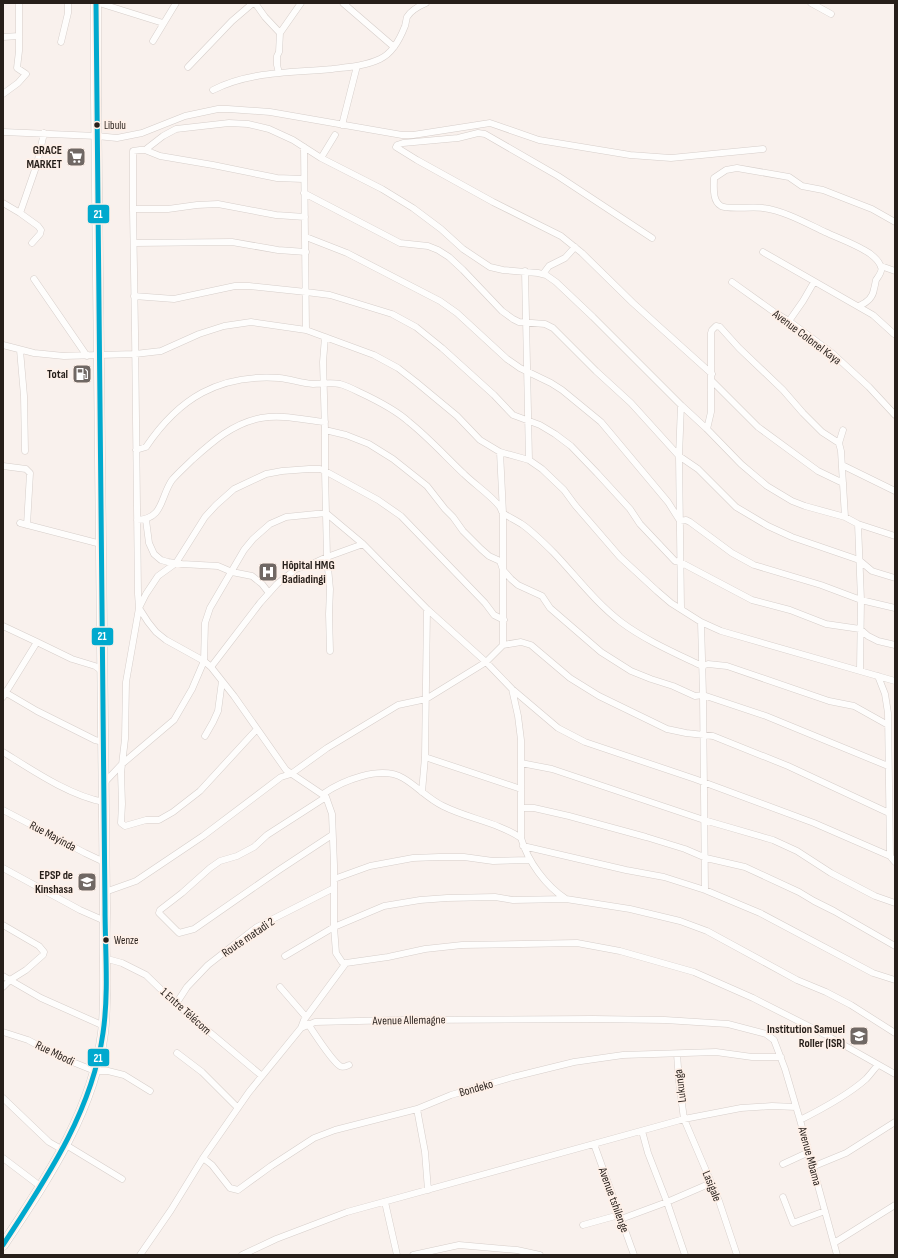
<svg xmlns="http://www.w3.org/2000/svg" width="898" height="1258" viewBox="0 0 898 1258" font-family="'Sofia Sans Condensed',sans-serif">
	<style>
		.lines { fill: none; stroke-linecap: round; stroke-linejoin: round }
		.minor-casing { stroke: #d6ceca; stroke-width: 7 }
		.trunk-casing { stroke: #d6ceca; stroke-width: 11 }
		.minor { stroke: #fefdfc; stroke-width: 6 }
		.trunk { stroke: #fefdfc; stroke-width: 10 }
		.bus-1-casing { stroke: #fef0e8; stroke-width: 8 }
		.bus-1 { stroke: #00a9ce; stroke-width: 5 }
		.bus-dot { fill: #271f1a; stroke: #fef0e8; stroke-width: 1.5 }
		.labels { text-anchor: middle; stroke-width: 3.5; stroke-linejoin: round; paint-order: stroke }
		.bus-label { font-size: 11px; fill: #271f1a; stroke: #fef0e8; text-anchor: start }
		.poi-label { font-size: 12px; font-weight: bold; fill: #271f1a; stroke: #fef0e8; text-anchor: end }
		.street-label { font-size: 12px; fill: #271f1a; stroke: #fef0e8 }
		.line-badge { stroke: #fef0e8; stroke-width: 1.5 }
		.badge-label { font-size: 11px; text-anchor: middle; font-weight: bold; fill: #fff }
	</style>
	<rect width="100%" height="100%" fill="#f9f1ed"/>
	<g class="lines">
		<defs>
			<path id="minor" d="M 99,3 L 163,23
				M 255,3 L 265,17 L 280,33
				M 343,3 L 394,47
				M 811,3 L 831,14
				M 3,37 L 19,36
				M 153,41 L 176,3
				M 61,42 L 68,13 L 68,3
				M 188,67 L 232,21 L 253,3
				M 279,73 L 277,65 L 277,56 L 279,52 L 280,33 L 301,3
				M 213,90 C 250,71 292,73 332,69 C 348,67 365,66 380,59 C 393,53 400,39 405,26 C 406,23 406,20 407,17 C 411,10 419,6 426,3
				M 3,94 L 18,83 L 26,74 L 17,68 L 19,51 L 19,3
				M 342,125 L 357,66
				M 3,132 L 97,136 L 117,138 L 142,133 L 185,116 L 218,109 L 228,109 L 270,112 L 402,135 L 413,135 L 490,123 L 539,140 L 630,155 L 671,158 L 763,149
				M 304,147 L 306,330
				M 145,150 L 160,156 L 213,165 L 277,178 L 303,179
				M 321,158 L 335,135
				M 304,193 L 400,243 L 428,246 L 438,250 L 449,257 L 463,270 L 502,311 L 513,319 L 519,322 L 545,324 L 553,328 L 596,371 L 631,403 L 679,456 L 698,469 L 736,507 L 768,526 L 792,537 L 859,560 L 872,571 L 895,578
				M 3,203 L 20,213 L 38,226 L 41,230 L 40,234 L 32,243
				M 133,209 L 168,209 L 197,205 L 218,204 L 276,215 L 305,217
				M 20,213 L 37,164 L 44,133
				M 306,237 L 347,253 L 440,301 L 457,313 L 507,359 L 520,368 L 551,383 L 562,390 L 601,422 L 668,502 L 680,521 L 686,520 L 690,522 L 732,553 L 754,565 L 821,585 L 861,600 L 895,608
				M 652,238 L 558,176 L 485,134 L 478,133 L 458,138 L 403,143 L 397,145 L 396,147 L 417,160 L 493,202 L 561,236 L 582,253 L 633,303 L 712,374
				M 134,243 L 232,242 L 278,250 L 306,252
				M 763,252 L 873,315 L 894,334
				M 881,266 L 895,271
				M 525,271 L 529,460
				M 543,274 L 549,266 L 565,258 L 575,247
				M 34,279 L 87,356
				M 732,282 L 774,312 L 789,321 L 832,353 L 869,387 L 895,415
				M 134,296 L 174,299 L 235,286 L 249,286 L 306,292 L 330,295 L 392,314 L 416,327 L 442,348 L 494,395 L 513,415 L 540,425 L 555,434 L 571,446 L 597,473 L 630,509 L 640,524 L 675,561 L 680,562 L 752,600 L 790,610 L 826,624 L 860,629 L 868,636 L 878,641 L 895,645
				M 859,306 C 866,303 873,298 874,289 C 875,286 875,284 876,280 C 878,277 883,271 881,267 C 879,260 870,253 864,250 C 852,243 838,238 825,232 C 806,223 785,211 763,208 C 753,206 727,210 721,206 C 712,201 714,187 714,178 L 726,170 L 737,168 L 789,177 L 802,186 L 823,190 L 872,209 L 895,222
				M 789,321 L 803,301 L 814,282
				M 325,337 L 323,362 L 325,430 L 325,471 L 327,557 L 330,589 L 329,614 L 330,651
				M 3,345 L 34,353 L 64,356 L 135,354 L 161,351 L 199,334 L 224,326 L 251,322 L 306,330 L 374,355 L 398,368 L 416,382 L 457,416 L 480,440 L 500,452 L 529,460 L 542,469 L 564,490 L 575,505 L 620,557 L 657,591 L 671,603 L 701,622 L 721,631 L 895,681
				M 20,350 L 24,396 L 25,451
				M 712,381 L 758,427 L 818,471 L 843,483
				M 707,429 L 711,412 L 711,333 L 712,330 L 716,326 L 720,327 L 739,348 L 783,390 L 803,413 L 822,432 L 839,443
				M 325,430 L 346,435 L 369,444 L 393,459 L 427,486 L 445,509 L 453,517 L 463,531 L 481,549 L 489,556 L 500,561 L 503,570 L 511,579 L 518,585 L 542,596 L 550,608 L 601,652 L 631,671 L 651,679 L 673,686 L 695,696 L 703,695 L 766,716 L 888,766
				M 843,430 L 839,443 L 841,451 L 845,517
				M 136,450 L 146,447 C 179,398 219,374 279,378 C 290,379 301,383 313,384 C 322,384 331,382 340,384 C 347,386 353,389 359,392 C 374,399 397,411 409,422 C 429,438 446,457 464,474 C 474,484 492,496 500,507 C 501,508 501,511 503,513 C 505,515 519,522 523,525 C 534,533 544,543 554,553 C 576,576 595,602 621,622 C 645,640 675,653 702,666 L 708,664 L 727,666 L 829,701 L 854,706 L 888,725
				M 842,465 L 895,491
				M 3,466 L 26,469 L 30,473 L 27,525
				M 137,520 C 164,519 160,497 172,480 C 178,473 185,467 192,460 C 212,442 233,423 261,418 C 282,414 304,420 325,422
				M 146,520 L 149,543 L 154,554 L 161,560 L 168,562 L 182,564 L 218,566 L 232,572 L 252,576 L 262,584 L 269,593
				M 20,523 L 101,544
				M 858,524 L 861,600 L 860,670
				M 895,536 L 858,524 L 845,517 L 805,506 L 792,501 L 767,486 L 741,464 L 707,429 L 681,405 L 593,317 L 556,282 L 546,275 L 538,273 L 503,270 L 490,267 L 463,249 L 441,229 L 413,208 L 382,189 L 321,158 L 293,140 L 269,129 L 248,124 L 229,123 L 176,129 L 163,136 L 145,150 L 140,150 L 133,151 L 133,209 L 135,332 L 138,594 L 139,608 L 148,622 L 156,632 L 166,640 L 204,661 L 211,667 L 234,696 L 286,770 L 326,797 L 332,814 L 334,865 L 334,927 L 336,953 L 342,962 L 346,963 L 388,957 L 425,949 L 462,945 L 577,943 L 620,951 L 694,972 L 753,998 L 826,1035 L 895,1074
				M 681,608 L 679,456 L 681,405
				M 701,622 L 703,695 L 705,890
				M 3,626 L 37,642
				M 503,645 L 521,642 L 531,645 L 570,678 L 599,696 L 667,729 L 686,733 L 713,736 L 788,766 L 889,813
				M 211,667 L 260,603 L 277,584 L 296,569 L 312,564 L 327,557 L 363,544
				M 512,689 L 518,716 L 521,740 L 521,838
				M 3,691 L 37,711 L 95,740 L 103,742
				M 3,697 L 37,642 L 72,659 L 95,666 L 102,671
				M 257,729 L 200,791 L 173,812 L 159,820 L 146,820 L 125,826 L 121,823 L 122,804 L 121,773 L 125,739 L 126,682 L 139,608 L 146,594 L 158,576 L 176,563 L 205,517 L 216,505 L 234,489 L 266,474 L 282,471 L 309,469 L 320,469 L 325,471 L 378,500 L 401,516 L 485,603 L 494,615 L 504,620
				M 205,736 L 213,722 L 218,711 L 222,681
				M 3,752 C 32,770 70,796 104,802
				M 425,757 L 521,789
				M 521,763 L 552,769 L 704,820 L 773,840 L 797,851 L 831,873 L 875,896 L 895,903
				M 104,783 L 122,764 L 174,720 L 192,689 L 204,661 L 205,623 L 210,608 L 244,550 L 253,539 L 270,524 L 286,517 L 326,513 L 363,544 L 427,609 L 486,662 L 512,689 L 558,728 L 585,742 L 695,779 L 814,823 L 890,856 L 888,713 L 885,694 L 878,676
				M 422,792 L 425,757 L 427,609
				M 323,794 C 342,781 380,765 403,778 C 417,786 428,799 443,806 C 469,819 497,822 521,838 C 528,862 546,886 566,899 L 630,909 L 680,921 L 707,931 L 797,980 L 826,992 L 851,1005 L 895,1033
				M 326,797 L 267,835 L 254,847 L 237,856 L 220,861 L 210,868 L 182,893 L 160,910 L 159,913 L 179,933 L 194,929 L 279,870 L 332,835
				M 521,808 L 534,808 L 569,816 L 646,837 L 685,849 L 706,858 L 745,867 L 799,892 L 814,901 L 834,911 L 895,946
				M 3,810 L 85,853 L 104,862
				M 523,846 L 626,870 L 664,877 L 705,890 L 760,913 L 873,973 L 895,980
				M 890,856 L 895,862
				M 3,868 L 80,910 L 105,921
				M 334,879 L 370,866 L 413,858 L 439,857 L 464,857 L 493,861 L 530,860
				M 105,892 L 136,881 L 203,836 L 281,777 L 291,774 L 327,748 L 398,705 L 426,699 L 486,662 L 503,645 L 503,513 L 500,452
				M 3,925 L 39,946 L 44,952 L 43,955 L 26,970 L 10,980 L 3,987
				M 285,956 L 334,927 L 384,906 L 420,900 L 447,898 L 495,897 L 513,900 L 566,899
				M 104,958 L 122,963 L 146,975 L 176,1004 L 262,1076
				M 3,976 L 41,998 L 104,1026
				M 280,987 L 306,1017
				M 176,1004 L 187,987 L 208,965 L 231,947 L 257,927 L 334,888
				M 308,1024 C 315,1034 331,1060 340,1066 C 343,1068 346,1066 349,1065
				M 301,1028 L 304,1020 L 346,963
				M 3,1032 L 28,1040 L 60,1057 L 95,1071 L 108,1071 L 124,1075 L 150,1091
				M 177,1053 L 202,1072 L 238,1108
				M 677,1054 L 679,1081 L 684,1119 L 719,1201 L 737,1255
				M 3,1098 L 49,1142 L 63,1150
				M 417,1109 L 425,1152 L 428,1190
				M 800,1120 C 822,1109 848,1095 866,1079 C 870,1075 874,1069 878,1065
				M 642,1131 L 648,1153 L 667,1202 L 685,1255
				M 594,1144 L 634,1255
				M 66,1145 L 122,1179
				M 3,1158 L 40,1186
				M 203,1158 L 212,1165 L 230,1188 L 238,1190 L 271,1166 L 314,1138 L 335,1130 L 417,1109 L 451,1095 L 513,1077 L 574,1062 L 623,1055 L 716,1052 L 752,1057 L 781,1057
				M 783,1164 L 809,1152
				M 812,1167 L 846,1153 L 895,1122
				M 783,1197 L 793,1223 L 825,1211
				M 385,1202 L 397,1255
				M 621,1219 L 667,1202 L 711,1183
				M 583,1225 L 619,1215
				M 834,1243 L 895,1205
				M 140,1255 L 171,1210 L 203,1158 L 249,1092 L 301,1028 L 315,1022 L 401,1020 L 593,1019 L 665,1020 L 728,1024 L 766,1034 L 774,1040 L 785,1069 L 800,1120 L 837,1255
				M 242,1255 L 276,1239 L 347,1212 L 684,1119 L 741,1108 L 772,1106 L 796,1107
				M 413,1255 L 459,1245 L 517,1250 L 540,1255"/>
			<path id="trunk" d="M 3,1245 C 46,1180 93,1112 103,1033 C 106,1009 105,984 105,960 C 104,943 105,925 105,908 L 96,97 L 96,3"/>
		</defs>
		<use href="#minor" class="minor-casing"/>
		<use href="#trunk" class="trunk-casing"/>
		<use href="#minor" class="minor"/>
		<use href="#trunk" class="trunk"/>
		<defs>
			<path id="bus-1" d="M 3,1245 C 46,1179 92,1112 103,1033 C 109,992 105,949 105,908 L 96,3"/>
		</defs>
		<use href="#bus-1" class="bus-1-casing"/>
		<use href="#bus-1" class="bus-1"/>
	</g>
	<defs>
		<symbol id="supermarket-square" viewBox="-11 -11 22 22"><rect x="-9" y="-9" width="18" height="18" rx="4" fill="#706864" stroke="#fef0e8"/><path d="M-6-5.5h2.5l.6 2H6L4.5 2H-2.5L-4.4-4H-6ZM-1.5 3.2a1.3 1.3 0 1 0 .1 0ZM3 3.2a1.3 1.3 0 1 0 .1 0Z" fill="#fff"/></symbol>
		<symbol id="fuel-square" viewBox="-11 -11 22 22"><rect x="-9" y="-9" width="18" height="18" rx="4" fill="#706864" stroke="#fef0e8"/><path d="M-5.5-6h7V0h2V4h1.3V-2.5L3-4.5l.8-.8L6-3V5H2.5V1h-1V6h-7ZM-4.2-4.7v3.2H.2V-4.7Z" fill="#fff"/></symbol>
		<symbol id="hospital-square" viewBox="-11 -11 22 22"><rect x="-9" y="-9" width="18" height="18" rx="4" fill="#706864" stroke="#fef0e8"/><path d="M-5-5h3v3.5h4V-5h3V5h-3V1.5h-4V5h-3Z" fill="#fff"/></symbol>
		<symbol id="school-square" viewBox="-11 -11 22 22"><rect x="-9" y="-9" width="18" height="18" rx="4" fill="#706864" stroke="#fef0e8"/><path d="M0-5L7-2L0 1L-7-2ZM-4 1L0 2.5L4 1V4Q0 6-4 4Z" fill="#fff"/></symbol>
	</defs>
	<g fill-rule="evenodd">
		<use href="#supermarket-square" x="65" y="146" width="22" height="22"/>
		<use href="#fuel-square" x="71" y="363" width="22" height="22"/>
		<use href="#hospital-square" x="257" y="561" width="22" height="22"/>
		<use href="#school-square" x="76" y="871" width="22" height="22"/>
		<use href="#school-square" x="848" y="1025" width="22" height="22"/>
	</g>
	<g class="bus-dot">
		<circle cx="97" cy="125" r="3.5"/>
		<circle cx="106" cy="940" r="3.5"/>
	</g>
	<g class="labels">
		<g class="bus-label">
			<text x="104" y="129">Libulu</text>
			<text x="114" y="944">Wenze</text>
		</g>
		<g class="poi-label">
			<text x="62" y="154">GRACE<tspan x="62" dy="14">MARKET</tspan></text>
			<text x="68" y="378">Total</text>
			<text x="282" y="569" text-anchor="start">Hôpital HMG<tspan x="282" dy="14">Badiadingi</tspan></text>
			<text x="73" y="879">EPSP de<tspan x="73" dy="14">Kinshasa</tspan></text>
			<text x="845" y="1033">Institution Samuel<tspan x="845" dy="14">Roller (ISR)</tspan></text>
		</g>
		<g class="street-label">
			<text transform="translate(807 337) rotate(37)" y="4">Avenue Colonel Kaya</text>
			<text transform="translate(53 836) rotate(28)" y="4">Rue Mayinda</text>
			<text transform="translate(248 937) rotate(-34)" y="4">Route matadi 2</text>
			<text transform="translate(186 1011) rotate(42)" y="4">1 Entre Télécom</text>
			<text transform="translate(409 1020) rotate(-1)" y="4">Avenue Allemagne</text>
			<text transform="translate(55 1053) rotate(26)" y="4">Rue Mbodi</text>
			<text transform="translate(680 1086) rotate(-97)" y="4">Lukunga</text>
			<text transform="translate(476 1088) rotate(-16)" y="4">Bondeko</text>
			<text transform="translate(810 1156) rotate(75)" y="4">Avenue Mbama</text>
			<text transform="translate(712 1186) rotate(68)" y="4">Lasigale</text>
			<text transform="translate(614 1200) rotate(70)" y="4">Avenue tshilenge</text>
		</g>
	</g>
	<g class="line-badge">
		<rect x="87" y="204" width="23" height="20" rx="4" fill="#00a9ce"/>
		<rect x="91" y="627" width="23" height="19" rx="4" fill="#00a9ce"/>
		<rect x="87" y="1048" width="23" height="19" rx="4" fill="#00a9ce"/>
	</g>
	<g class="badge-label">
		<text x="98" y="218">21</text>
		<text x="102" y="640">21</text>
		<text x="98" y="1062">21</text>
	</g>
	<rect width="898" height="1258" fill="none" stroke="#271f1a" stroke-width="8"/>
</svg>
